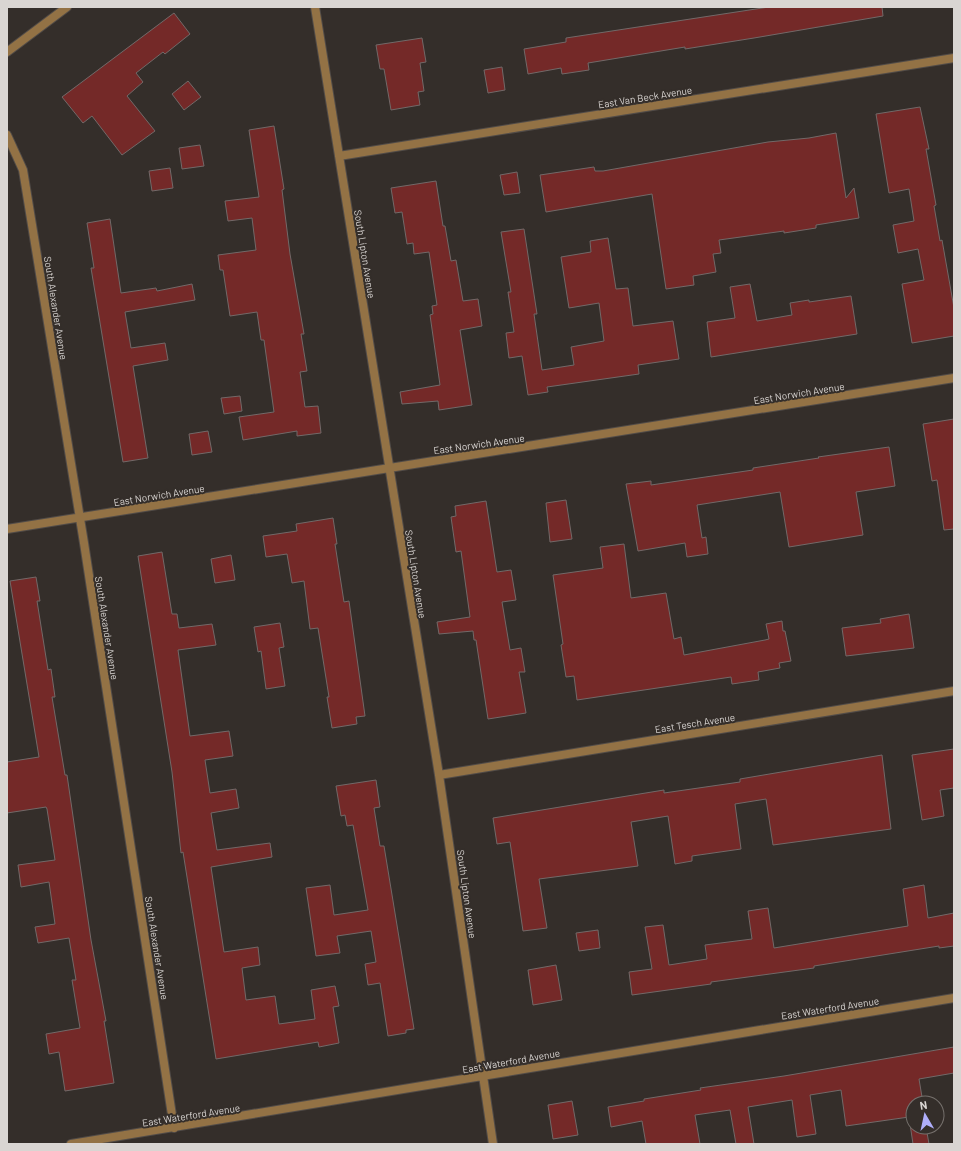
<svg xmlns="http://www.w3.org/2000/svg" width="961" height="1151" viewBox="0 0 961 1151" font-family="Barlow,sans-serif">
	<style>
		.building { fill: #742928; stroke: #726968 }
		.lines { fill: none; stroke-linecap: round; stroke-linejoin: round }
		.minor-casing { stroke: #524c48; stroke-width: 10 }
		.minor { stroke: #937245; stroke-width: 8 }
		.labels { text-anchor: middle; stroke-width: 4; stroke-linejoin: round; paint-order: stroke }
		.street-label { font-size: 10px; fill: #d9d5d2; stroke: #342e2a }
	</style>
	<rect width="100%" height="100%" fill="#342e2a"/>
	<path class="building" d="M 769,7 L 882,7 L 883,16 L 754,38 L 685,49 L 685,47 L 588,63 L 589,70 L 562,74 L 561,68 L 528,74 L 524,49 L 566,42 L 566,38 Z
		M 174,13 L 190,34 L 165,54 L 163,52 L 136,73 L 143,82 L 127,96 L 155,131 L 122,155 L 92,116 L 83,123 L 62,97 Z
		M 422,38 L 426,62 L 420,63 L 424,91 L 418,92 L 420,105 L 391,110 L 384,69 L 380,69 L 376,45 Z
		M 502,67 L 505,90 L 488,93 L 484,70 Z
		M 188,81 L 201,97 L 184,110 L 172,94 Z
		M 920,107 L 929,149 L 926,149 L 936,205 L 934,206 L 940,241 L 942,240 L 954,308 L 954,336 L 912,343 L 902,284 L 924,280 L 918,249 L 898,253 L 893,225 L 914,221 L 909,189 L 889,193 L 876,114 Z
		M 274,126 L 284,189 L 282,190 L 290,254 L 304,334 L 301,334 L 307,371 L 300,372 L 305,407 L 318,406 L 321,433 L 297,436 L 297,431 L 243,440 L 239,417 L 274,412 L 264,340 L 261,340 L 257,312 L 230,316 L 223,270 L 220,270 L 218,255 L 256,250 L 252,218 L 228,221 L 225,201 L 259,197 L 249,130 Z
		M 836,133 L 846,198 L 854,188 L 859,218 L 816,225 L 816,228 L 784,233 L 784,231 L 719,240 L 721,253 L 713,254 L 716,272 L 693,276 L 694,285 L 666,289 L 652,194 L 546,212 L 540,175 L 594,167 L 595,171 L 603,171 L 768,142 L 809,138 Z
		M 200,145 L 204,166 L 182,169 L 179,148 Z
		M 170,168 L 173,188 L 152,191 L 149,171 Z
		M 517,172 L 520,193 L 504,195 L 500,175 Z
		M 436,181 L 443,226 L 445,226 L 451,261 L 456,260 L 463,301 L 478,299 L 482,326 L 460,330 L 472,405 L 439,410 L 438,401 L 402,404 L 400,392 L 440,385 L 430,315 L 433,314 L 432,306 L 437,305 L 429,252 L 414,254 L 413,243 L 407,244 L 402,212 L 395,213 L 391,188 Z
		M 110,219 L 121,293 L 156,288 L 157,291 L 192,284 L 195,300 L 125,312 L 131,348 L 165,343 L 168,360 L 133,366 L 148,458 L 123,462 L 91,268 L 94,268 L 87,223 Z
		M 524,229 L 537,314 L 534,314 L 542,370 L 574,365 L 571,347 L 604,341 L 599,303 L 569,308 L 561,257 L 591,252 L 590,241 L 608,238 L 616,289 L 628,288 L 633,326 L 673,321 L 679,359 L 638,365 L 639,374 L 547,387 L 548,392 L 528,395 L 522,356 L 509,358 L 506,333 L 514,332 L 508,292 L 511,292 L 501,232 Z
		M 750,284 L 757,321 L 792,315 L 790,303 L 809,300 L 809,302 L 851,296 L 857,334 L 711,357 L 707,322 L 735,318 L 730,287 Z
		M 240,396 L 242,411 L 224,414 L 221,398 Z
		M 954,419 L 954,529 L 944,530 L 937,480 L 932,481 L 923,424 Z
		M 208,431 L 212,452 L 192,455 L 189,434 Z
		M 889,447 L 895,486 L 856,492 L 863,535 L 789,547 L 780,492 L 697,505 L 702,538 L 706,537 L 708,554 L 687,557 L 685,543 L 638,551 L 626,484 L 651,481 L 651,485 L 753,470 L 753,468 L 819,458 L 818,457 Z
		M 566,500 L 572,539 L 550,542 L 546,503 Z
		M 486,501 L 497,572 L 511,570 L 516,600 L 502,602 L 510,650 L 521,648 L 525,672 L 519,672 L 526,713 L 488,719 L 476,640 L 474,640 L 473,631 L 439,634 L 437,622 L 470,617 L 461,551 L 456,552 L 451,517 L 456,516 L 455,506 Z
		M 333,518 L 337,544 L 335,544 L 344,602 L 349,601 L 365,716 L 356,717 L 357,724 L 332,728 L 327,697 L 329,697 L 318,628 L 310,629 L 304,581 L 292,583 L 287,554 L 266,557 L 263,536 L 297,531 L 296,524 Z
		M 624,544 L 631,598 L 666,593 L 674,639 L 681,637 L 684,655 L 765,640 L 769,639 L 766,624 L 782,621 L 783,631 L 785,631 L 791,661 L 779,663 L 780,668 L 758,672 L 759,680 L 732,684 L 731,677 L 577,700 L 574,676 L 566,677 L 561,645 L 563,644 L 553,575 L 603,568 L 600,547 Z
		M 162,552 L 172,614 L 177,614 L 179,628 L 212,624 L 216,645 L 178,650 L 190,736 L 229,731 L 233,756 L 205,760 L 210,793 L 236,789 L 239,808 L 211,813 L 217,850 L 270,843 L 272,857 L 211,867 L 224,952 L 258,947 L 260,965 L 242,968 L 246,1000 L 275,996 L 279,1024 L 315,1019 L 311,990 L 335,986 L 339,1006 L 333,1007 L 339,1043 L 319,1047 L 318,1042 L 216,1059 L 183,852 L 181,853 L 172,772 L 138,556 Z
		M 231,555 L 235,580 L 215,583 L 211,559 Z
		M 36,577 L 40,601 L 37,601 L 48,670 L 51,669 L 55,697 L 52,697 L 65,775 L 67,775 L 91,940 L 106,1021 L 104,1021 L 114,1083 L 65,1091 L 59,1052 L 49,1054 L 46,1034 L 80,1028 L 72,980 L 76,980 L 69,938 L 38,943 L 35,927 L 55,924 L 49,882 L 21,887 L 18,865 L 55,860 L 47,809 L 46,807 L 7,813 L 7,762 L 39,757 L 10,581 Z
		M 909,614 L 914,648 L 846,656 L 842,628 L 881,623 L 880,619 Z
		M 280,623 L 284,647 L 279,648 L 285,686 L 266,689 L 261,651 L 258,652 L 254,627 Z
		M 954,749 L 954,788 L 940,790 L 944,816 L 922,820 L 912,755 Z
		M 882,755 L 891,829 L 773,845 L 766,799 L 735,804 L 741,849 L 692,856 L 692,861 L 675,864 L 668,816 L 631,822 L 638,866 L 539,879 L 547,928 L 523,931 L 510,842 L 497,844 L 493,818 L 664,790 L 664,793 L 740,782 L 740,779 Z
		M 376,780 L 380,807 L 374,808 L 380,846 L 384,846 L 414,1029 L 406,1030 L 406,1033 L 388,1036 L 380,983 L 368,985 L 365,964 L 376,962 L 371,931 L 337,936 L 340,953 L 316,956 L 306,888 L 330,885 L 334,915 L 368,910 L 353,825 L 347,826 L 345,815 L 341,816 L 336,786 Z
		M 924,885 L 928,918 L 954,913 L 954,946 L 939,948 L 939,946 L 814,966 L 814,968 L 711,982 L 711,984 L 632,995 L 629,972 L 652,969 L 645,927 L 663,925 L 669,965 L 707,959 L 705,945 L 752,939 L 748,911 L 768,908 L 774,948 L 908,926 L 903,889 Z
		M 598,930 L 600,948 L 579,951 L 576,933 Z
		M 556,965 L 562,1000 L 533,1005 L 528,970 Z
		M 954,1047 L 954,1073 L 919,1079 L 923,1103 L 913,1103 L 913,1127 L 926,1127 L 929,1144 L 913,1144 L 909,1117 L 846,1126 L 841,1090 L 810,1095 L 816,1134 L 797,1137 L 792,1100 L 748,1107 L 754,1144 L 736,1144 L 730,1110 L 695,1115 L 700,1144 L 646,1144 L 642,1121 L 611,1127 L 608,1107 L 644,1101 L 644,1099 L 701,1090 L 700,1088 L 784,1076 Z
		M 572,1101 L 578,1135 L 553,1139 L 548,1105 Z"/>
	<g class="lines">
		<defs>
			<path id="minor" d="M 315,7 L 439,775 L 493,1144
				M 7,52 L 67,7
				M 7,135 L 23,170 L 84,543 L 174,1128
				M 339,156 L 954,58
				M 7,529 L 954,378
				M 439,775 L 954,691
				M 71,1144 L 954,998"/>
		</defs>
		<use href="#minor" class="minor-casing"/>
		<use href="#minor" class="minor"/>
	</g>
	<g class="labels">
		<g class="street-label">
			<text transform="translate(645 97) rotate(-9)" y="4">East Van Beck Avenue</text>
			<text transform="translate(365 254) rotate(81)" y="4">South Lipton Avenue</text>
			<text transform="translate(56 308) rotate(81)" y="4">South Alexander Avenue</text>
			<text transform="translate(799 393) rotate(-9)" y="4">East Norwich Avenue</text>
			<text transform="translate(479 444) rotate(-8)" y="4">East Norwich Avenue</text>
			<text transform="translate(159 495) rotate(-9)" y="4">East Norwich Avenue</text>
			<text transform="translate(416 574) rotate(81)" y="4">South Lipton Avenue</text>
			<text transform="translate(107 628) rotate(81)" y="4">South Alexander Avenue</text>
			<text transform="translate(695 723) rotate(-9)" y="4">East Tesch Avenue</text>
			<text transform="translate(467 894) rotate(82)" y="4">South Lipton Avenue</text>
			<text transform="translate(157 948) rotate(81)" y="4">South Alexander Avenue</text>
			<text transform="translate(830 1008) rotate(-9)" y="4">East Waterford Avenue</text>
			<text transform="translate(511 1061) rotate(-10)" y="4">East Waterford Avenue</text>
			<text transform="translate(191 1115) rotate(-9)" y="4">East Waterford Avenue</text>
		</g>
	</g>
	<rect width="961" height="1151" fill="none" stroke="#d9d5d2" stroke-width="16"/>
	<g transform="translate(925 1115) rotate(351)"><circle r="19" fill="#342e2a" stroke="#76716d"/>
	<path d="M0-3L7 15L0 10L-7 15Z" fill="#afaefa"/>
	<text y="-6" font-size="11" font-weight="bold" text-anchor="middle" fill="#d9d5d2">N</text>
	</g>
</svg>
